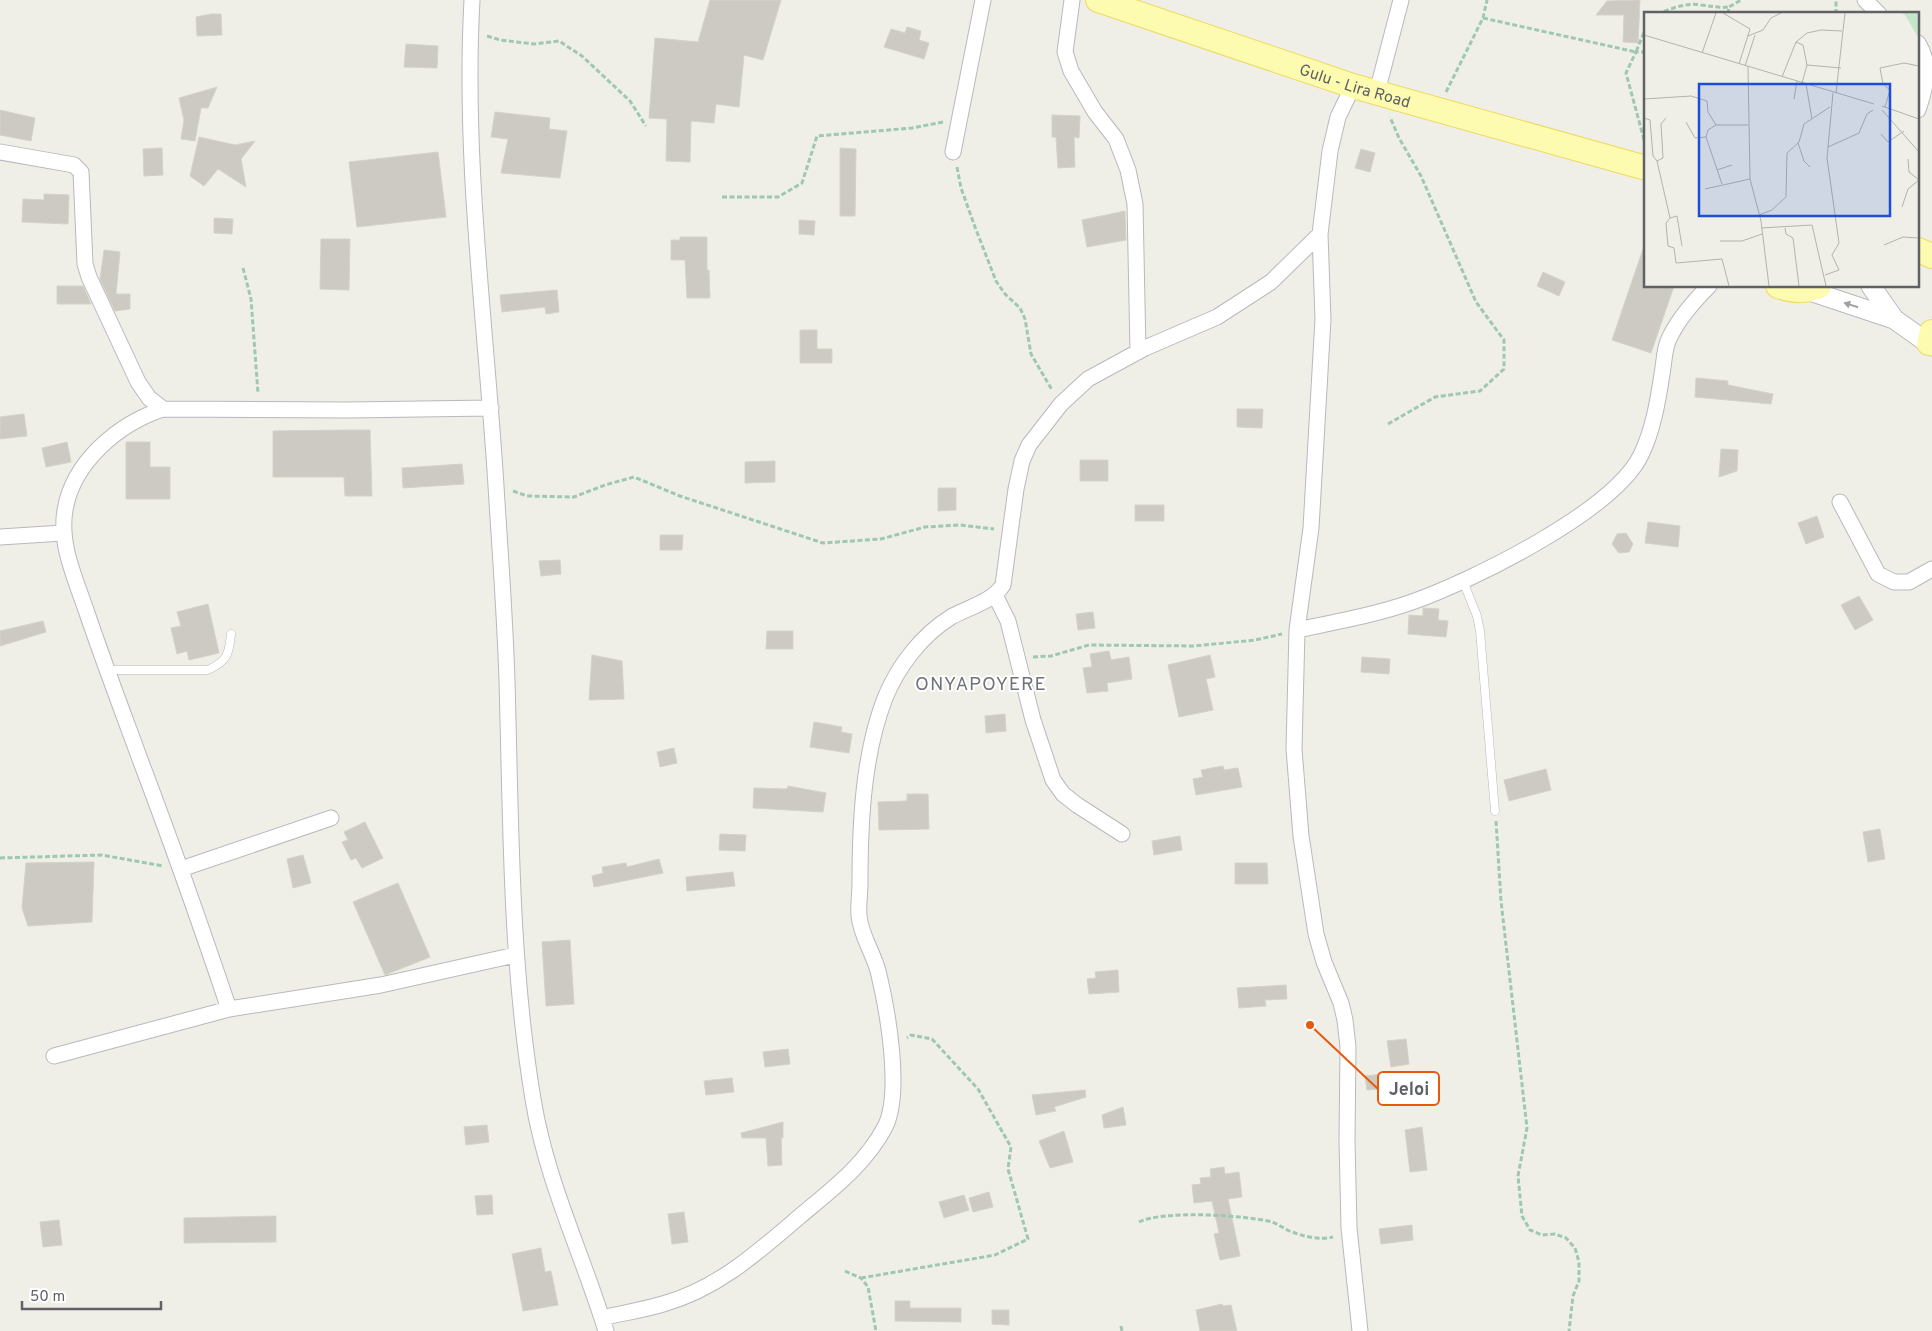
<svg xmlns="http://www.w3.org/2000/svg" width="1932" height="1331" viewBox="0 0 1932 1331" font-family="Overpass,sans-serif">
	<style>
		.building { fill: #cccac3; stroke: #d5d2c6 }
		.lines { fill: none; stroke-linecap: round; stroke-linejoin: round }
		.service-casing { stroke: #b7b9bd; stroke-width: 9 }
		.minor-casing { stroke: #b7b9bd; stroke-width: 17 }
		.tertiary-casing { stroke: #b7b9bd; stroke-width: 21 }
		.primary-casing { stroke: #efd962; stroke-width: 26 }
		.path { stroke: #9ec8af; stroke-width: 3; stroke-dasharray: 5 2.5; stroke-linecap: butt }
		.service { stroke: #fff; stroke-width: 8 }
		.minor { stroke: #fff; stroke-width: 15 }
		.tertiary { stroke: #fff; stroke-width: 19 }
		.primary { stroke: #fdfbaf; stroke-width: 24 }
		.oneway { fill: #9fa0a4 }
		.labels { text-anchor: middle; stroke-width: 4; stroke-linejoin: round; paint-order: stroke }
		.street-label { font-size: 16px; fill: #5f6167; stroke: #fff }
		.quarter-label { font-size: 19px; letter-spacing: 1px; fill: #707379; stroke: #fff }
		.inset-road { fill: none; stroke: #b2b2b0; stroke-width: 1 }
		.view { fill: #1d4ed8; fill-opacity: 0.15; stroke: #1d4ed8; stroke-width: 2.5 }
		.inset-edge { fill: none; stroke: #5f6167; stroke-width: 2.5 }
		.leader { fill: none; stroke: #e8590c; stroke-width: 2 }
		.callout-dot { fill: #e8590c; stroke: #fff; stroke-width: 2 }
		.callout { fill: #fff; stroke: #e8590c; stroke-width: 2 }
		.callout-label { font-size: 18px; text-anchor: middle; font-weight: bold; fill: #5f6167 }
	</style>
	<rect width="100%" height="100%" fill="#f0efe7"/>
	<path class="building" d="M 710,0 L 781,0 L 763,60 L 744,55 L 739,107 L 716,104 L 714,123 L 691,121 L 690,162 L 666,161 L 667,119 L 649,118 L 655,38 L 698,42 Z
		M 1640,0 L 1638,43 L 1623,42 L 1624,15 L 1596,15 L 1607,1 Z
		M 211,14 L 221,14 L 222,35 L 197,36 L 196,17 Z
		M 907,27 L 921,31 L 919,40 L 929,43 L 924,59 L 884,47 L 891,29 L 905,33 Z
		M 406,44 L 438,46 L 437,68 L 404,67 Z
		M 217,87 L 208,108 L 201,108 L 195,141 L 181,139 L 184,120 L 179,98 Z
		M 0,110 L 35,118 L 31,141 L 0,135 Z
		M 495,112 L 550,118 L 549,129 L 567,131 L 560,178 L 501,173 L 508,139 L 491,137 Z
		M 1052,115 L 1080,116 L 1079,138 L 1074,137 L 1075,167 L 1058,168 L 1056,137 L 1052,137 Z
		M 199,137 L 235,145 L 255,141 L 241,159 L 246,187 L 218,169 L 204,186 L 190,176 Z
		M 162,148 L 163,175 L 144,176 L 143,149 Z
		M 840,148 L 856,149 L 855,216 L 840,216 Z
		M 1361,149 L 1375,153 L 1370,172 L 1355,168 Z
		M 438,152 L 446,217 L 357,227 L 349,162 Z
		M 44,194 L 69,195 L 68,224 L 22,222 L 23,199 L 44,200 Z
		M 1125,211 L 1126,240 L 1087,247 L 1082,220 Z
		M 214,218 L 233,219 L 232,234 L 214,233 Z
		M 799,220 L 815,221 L 814,235 L 799,234 Z
		M 680,237 L 707,237 L 707,271 L 709,270 L 710,298 L 687,298 L 685,260 L 671,260 L 671,240 L 680,240 Z
		M 321,239 L 350,239 L 349,290 L 320,289 Z
		M 1643,249 L 1646,249 L 1646,286 L 1674,286 L 1651,353 L 1612,340 Z
		M 104,250 L 120,252 L 116,294 L 130,294 L 130,309 L 115,311 L 100,279 Z
		M 1543,272 L 1565,282 L 1559,296 L 1537,286 Z
		M 57,286 L 83,286 L 91,304 L 57,304 Z
		M 557,290 L 559,312 L 546,314 L 545,307 L 502,312 L 500,295 Z
		M 800,330 L 817,330 L 817,349 L 832,349 L 832,363 L 800,363 Z
		M 1696,378 L 1728,381 L 1728,385 L 1773,394 L 1771,404 L 1695,397 Z
		M 1237,409 L 1263,409 L 1262,428 L 1237,427 Z
		M 24,414 L 27,436 L 0,439 L 0,417 Z
		M 343,430 L 370,430 L 372,496 L 345,496 L 344,477 L 273,477 L 273,431 Z
		M 67,442 L 71,462 L 46,467 L 42,448 Z
		M 126,442 L 150,442 L 150,467 L 170,467 L 170,499 L 126,499 Z
		M 1721,449 L 1738,450 L 1737,471 L 1719,477 Z
		M 1080,460 L 1108,460 L 1108,481 L 1080,481 Z
		M 775,461 L 775,482 L 745,483 L 745,462 Z
		M 462,464 L 464,484 L 403,488 L 402,468 Z
		M 938,488 L 956,488 L 956,510 L 938,511 Z
		M 1135,505 L 1164,505 L 1164,521 L 1135,521 Z
		M 1817,516 L 1824,537 L 1806,544 L 1798,523 Z
		M 1648,522 L 1680,526 L 1678,547 L 1645,543 Z
		M 1626,533 L 1633,544 L 1629,552 L 1619,553 L 1612,544 L 1617,534 Z
		M 660,535 L 683,535 L 682,550 L 660,550 Z
		M 560,560 L 561,574 L 541,576 L 539,561 Z
		M 1859,596 L 1873,620 L 1855,630 L 1841,605 Z
		M 208,604 L 219,653 L 189,660 L 187,651 L 177,654 L 171,628 L 181,626 L 177,612 Z
		M 1423,608 L 1439,609 L 1438,620 L 1448,621 L 1446,637 L 1408,634 L 1409,615 L 1423,616 Z
		M 1093,612 L 1095,628 L 1078,630 L 1076,614 Z
		M 43,621 L 46,632 L 0,646 L 0,631 Z
		M 767,631 L 793,631 L 793,649 L 766,649 Z
		M 1109,651 L 1111,660 L 1129,657 L 1132,679 L 1107,683 L 1108,691 L 1087,693 L 1083,668 L 1092,667 L 1090,654 Z
		M 592,655 L 622,661 L 624,699 L 589,700 Z
		M 1210,655 L 1215,677 L 1206,679 L 1213,710 L 1179,717 L 1168,665 Z
		M 1362,657 L 1390,659 L 1389,674 L 1361,672 Z
		M 1005,714 L 1006,731 L 986,733 L 985,716 Z
		M 814,722 L 842,727 L 841,732 L 852,734 L 849,753 L 810,747 Z
		M 674,748 L 677,763 L 660,767 L 657,752 Z
		M 1223,766 L 1224,770 L 1238,768 L 1242,787 L 1196,795 L 1193,779 L 1203,777 L 1201,770 Z
		M 1546,769 L 1551,790 L 1509,801 L 1504,780 Z
		M 788,786 L 826,793 L 823,812 L 753,808 L 754,788 L 787,789 Z
		M 907,794 L 928,794 L 929,829 L 879,830 L 878,802 L 907,801 Z
		M 365,822 L 383,858 L 362,868 L 356,858 L 351,860 L 342,842 L 348,840 L 344,832 Z
		M 1880,829 L 1885,859 L 1868,862 L 1863,832 Z
		M 720,834 L 746,835 L 745,851 L 719,850 Z
		M 1180,836 L 1182,850 L 1154,855 L 1152,841 Z
		M 303,855 L 311,883 L 293,888 L 287,859 Z
		M 659,859 L 663,873 L 594,887 L 592,876 L 603,873 L 602,867 L 626,863 L 627,867 Z
		M 94,862 L 92,922 L 28,926 L 22,908 L 26,863 Z
		M 1235,863 L 1267,863 L 1268,884 L 1235,884 Z
		M 733,872 L 735,886 L 687,891 L 686,877 Z
		M 398,883 L 430,957 L 385,975 L 353,902 Z
		M 570,940 L 574,1004 L 546,1006 L 542,942 Z
		M 1118,970 L 1119,992 L 1089,994 L 1087,979 L 1096,978 L 1095,972 Z
		M 1286,985 L 1287,999 L 1265,1000 L 1266,1006 L 1239,1008 L 1237,988 Z
		M 1406,1039 L 1409,1064 L 1391,1067 L 1387,1041 Z
		M 788,1049 L 790,1064 L 765,1067 L 763,1052 Z
		M 1402,1072 L 1404,1087 L 1367,1090 L 1365,1076 Z
		M 732,1078 L 734,1092 L 706,1095 L 704,1081 Z
		M 1085,1090 L 1086,1097 L 1054,1107 L 1056,1111 L 1036,1115 L 1032,1095 Z
		M 1123,1107 L 1126,1125 L 1104,1128 L 1102,1115 Z
		M 783,1122 L 783,1138 L 781,1138 L 782,1165 L 768,1166 L 766,1138 L 742,1138 L 741,1133 Z
		M 487,1125 L 489,1142 L 466,1145 L 464,1127 Z
		M 1422,1127 L 1427,1170 L 1410,1172 L 1405,1130 Z
		M 1064,1131 L 1073,1162 L 1050,1168 L 1039,1141 Z
		M 1224,1167 L 1225,1174 L 1239,1172 L 1242,1197 L 1228,1199 L 1240,1256 L 1220,1260 L 1214,1234 L 1219,1233 L 1212,1201 L 1194,1203 L 1192,1185 L 1201,1184 L 1200,1178 L 1211,1177 L 1210,1169 Z
		M 989,1192 L 993,1207 L 973,1212 L 969,1198 Z
		M 492,1195 L 493,1214 L 477,1215 L 475,1196 Z
		M 964,1195 L 969,1210 L 944,1218 L 939,1202 Z
		M 684,1212 L 688,1242 L 672,1244 L 668,1214 Z
		M 276,1216 L 276,1242 L 184,1243 L 184,1218 Z
		M 59,1220 L 62,1245 L 43,1247 L 40,1222 Z
		M 1412,1225 L 1413,1240 L 1381,1244 L 1379,1229 Z
		M 541,1248 L 545,1272 L 551,1271 L 558,1305 L 523,1311 L 512,1254 Z
		M 895,1301 L 910,1301 L 910,1308 L 961,1308 L 961,1322 L 895,1321 Z
		M 1222,1304 L 1223,1306 L 1231,1305 L 1237,1331 L 1200,1331 L 1196,1310 Z
		M 992,1310 L 1009,1310 L 1009,1325 L 992,1324 Z"/>
	<g class="lines">
		<defs>
			<path id="service" d="M 1463,581 L 1477,616 L 1480,631 L 1495,811
				M 107,670 L 208,670 C 227,661 229,655 231,634"/>
			<path id="minor" d="M 472,0 C 463,162 486,324 496,486 C 500,551 505,616 507,681 C 511,821 510,961 533,1099 C 546,1180 582,1253 606,1331
				M 1072,0 L 1065,52 L 1071,71 L 1095,112 L 1116,139 L 1128,170 L 1135,204 L 1138,352
				M 1865,0 L 1879,14
				M 1918,43 C 1932,66 1926,86 1918,110
				M 1353,86 L 1338,117 L 1330,151 L 1320,234 L 1323,319 L 1311,528 L 1297,630 L 1294,749 L 1301,836 L 1316,934 L 1324,962 L 1341,1003 L 1345,1020 L 1348,1047 L 1347,1140 L 1349,1228 L 1360,1331
				M 1377,92 L 1401,0
				M 0,152 L 74,165 L 81,172 L 85,264 L 89,277 L 138,382 L 149,398 L 163,409 L 349,410 L 491,408
				M 953,152 L 983,0
				M 163,409 C 118,424 73,462 65,510 C 59,545 76,580 87,613 C 104,663 123,713 141,762 C 172,844 201,926 229,1009
				M 1840,502 L 1878,574 L 1894,582 L 1909,582 L 1932,569
				M 0,537 L 63,533
				M 995,595 L 1008,621 L 1033,720 L 1053,780 L 1063,794 L 1077,805 L 1122,834
				M 1297,630 C 1335,622 1375,615 1412,602 C 1471,581 1613,512 1641,455 C 1653,430 1658,401 1662,374 C 1664,364 1664,351 1668,341 C 1677,320 1693,302 1709,286
				M 181,869 L 331,818
				M 54,1056 L 229,1009 L 381,985 L 515,955
				M 602,1318 C 622,1313 643,1310 663,1304 C 717,1289 757,1253 799,1217 C 831,1190 865,1165 885,1127 C 902,1093 888,1013 879,975 C 875,955 861,937 859,916 C 858,906 860,894 860,883 C 860,822 863,755 885,698 C 898,666 922,635 951,617 C 969,607 992,602 1003,585 L 1016,489 L 1022,461 L 1029,445 L 1061,404 L 1088,379 L 1145,348 L 1217,317 L 1271,282 L 1320,234"/>
			<path id="tertiary" d="M 1871,286 L 1894,319
				M 1807,290 L 1894,319 L 1932,346"/>
			<g id="primary">
				<path id="s1" d="M 1098,0 L 1353,86 L 1646,168"/>
				<path d="M 1918,250 L 1932,256"/>
				<path d="M 1778,286 C 1793,291 1804,292 1819,286"/>
				<path d="M 1929,343 L 1932,332"/>
			</g>
		</defs>
		<use href="#service" class="service-casing"/>
		<use href="#minor" class="minor-casing"/>
		<use href="#tertiary" class="tertiary-casing"/>
		<use href="#primary" class="primary-casing"/>
		<path class="path" d="M 1657,14 C 1671,9 1686,2 1701,5 C 1711,6 1718,8 1729,7
			M 1728,14 L 1729,7 L 1741,0
			M 1836,14 L 1836,0
			M 1483,18 L 1636,52 L 1646,27
			M 487,36 L 500,40 L 534,44 L 559,41 L 582,56 L 630,101 L 646,126
			M 1446,92 L 1483,18 L 1487,0
			M 1646,147 L 1626,73 L 1636,52 L 1646,52
			M 957,167 L 961,188 L 975,227 L 996,281 L 1005,294 L 1020,308 L 1025,319 L 1031,354 L 1052,390
			M 722,197 L 778,197 L 802,183 L 817,136 L 912,128 L 943,122
			M 243,268 L 251,299 L 258,393
			M 1388,424 L 1435,397 L 1480,391 L 1504,369 L 1504,340 L 1476,302 L 1421,176 L 1399,138 L 1390,117
			M 513,491 L 527,496 L 574,497 L 605,485 L 634,477 L 680,496 L 823,543 L 881,539 L 925,527 L 960,525 L 994,529
			M 1033,657 L 1051,656 L 1089,645 L 1195,646 L 1255,640 L 1282,634
			M 1496,821 L 1501,901 L 1527,1128 L 1518,1176 L 1522,1216 L 1530,1230 L 1542,1235 L 1555,1234 L 1566,1238 L 1575,1248 L 1579,1262 L 1579,1281 L 1573,1296 L 1569,1331
			M 0,858 L 102,855 L 163,866
			M 1139,1222 C 1163,1210 1245,1215 1272,1222 C 1279,1224 1285,1230 1292,1232 C 1305,1237 1320,1240 1333,1237
			M 845,1271 L 861,1278 L 868,1287 L 876,1331
			M 861,1278 L 995,1255 L 1028,1239 L 1008,1169 L 1011,1147 L 978,1089 L 932,1039 L 911,1035 L 907,1038
			M 1121,1326 L 1122,1331"/>
		<use href="#service" class="service"/>
		<use href="#minor" class="minor"/>
		<use href="#tertiary" class="tertiary"/>
		<use href="#primary" class="primary"/>
	</g>
	<defs><path id="oneway-solid" d="M-6-.8H1V-3.2L6.5 0L1 3.2V.8H-6Z" transform="scale(1.25)"/></defs>
	<use class="oneway" href="#oneway-solid" transform="translate(1851 305) rotate(-162)"/>
	<g class="labels">
		<g class="street-label">
			<text dy="6" stroke="none"><textPath href="#s1" startOffset="271">Gulu - Lira Road</textPath></text>
		</g>
		<g class="quarter-label">
			<text x="981" y="690">ONYAPOYERE</text>
		</g>
	</g>
	<g transform="translate(1644 12)">
		<rect width="275" height="275" fill="#f0efe7"/>
		<path d="M 258,1 L 275,1 L 275,27 L 261,3 Z" fill="#c5e7c9"/>
		<path class="inset-road" d="M 79,1 L 106,17 L 95,52M 0,23 L 230,92M 104,24 L 119,18 L 127,6 L 137,1M 152,30 L 163,21 L 177,18 L 198,19M 58,41 L 72,1M 101,54 L 111,23M 104,54 L 106,167 L 117,209 L 125,274M 138,65 L 152,30 L 159,33 L 163,53M 158,71 L 163,53 L 197,56M 162,72 L 168,107M 192,81 L 201,1M 0,87 L 47,84 L 63,89 L 64,100 L 72,113 L 104,113M 150,87 L 153,69M 238,94 L 275,107M 241,95 L 246,78 L 239,72 L 236,56 L 260,51 L 275,54M 238,98 L 275,140M 0,106 L 6,108 L 9,144 L 13,149 L 26,206 L 22,211 L 24,234 L 30,236 L 32,251 L 78,247 L 85,274M 42,110 L 51,126 L 62,125M 72,113 L 64,118 L 62,125 L 78,172M 237,122 L 244,130 L 260,119M 154,131 L 160,149 L 166,155M 184,135 L 215,121 L 223,102 L 229,98M 264,147 L 265,160 L 275,168M 13,149 L 19,146 L 17,112 L 22,106M 73,158 L 88,153M 61,177 L 106,167M 258,195 L 264,177 L 275,168M 115,203 L 128,198 L 142,185 L 143,141 L 155,130 L 160,112 L 186,95M 26,206 L 33,204 L 38,234M 117,216 L 168,213 L 182,274M 141,216 L 142,222 L 149,226 L 155,274M 76,229 L 98,229 L 118,222M 240,233 L 259,225 L 275,226M 181,263 L 195,258 L 188,243 L 195,231 L 183,146 L 189,81"/>
		<path class="view" d="M 55,72 L 246,72 L 246,204 L 55,204 Z"/>
		<rect width="275" height="275" class="inset-edge"/>
	</g>
	<path class="leader" d="M1310 1025L1378 1089"/>
	<circle class="callout-dot" cx="1310" cy="1025" r="5"/>
	<rect class="callout" x="1378" y="1072" width="61" height="33" rx="5"/>
	<g class="callout-label">
		<text x="1409" y="1095">Jeloi</text>
	</g>
	<path d="M22 1301v8h139v-8" fill="none" stroke="#5f6167" stroke-width="2.5"/>
	<text x="30" y="1301" font-size="15" fill="#5f6167" stroke="#ffffff" stroke-width="4" paint-order="stroke">50 m</text>
</svg>
